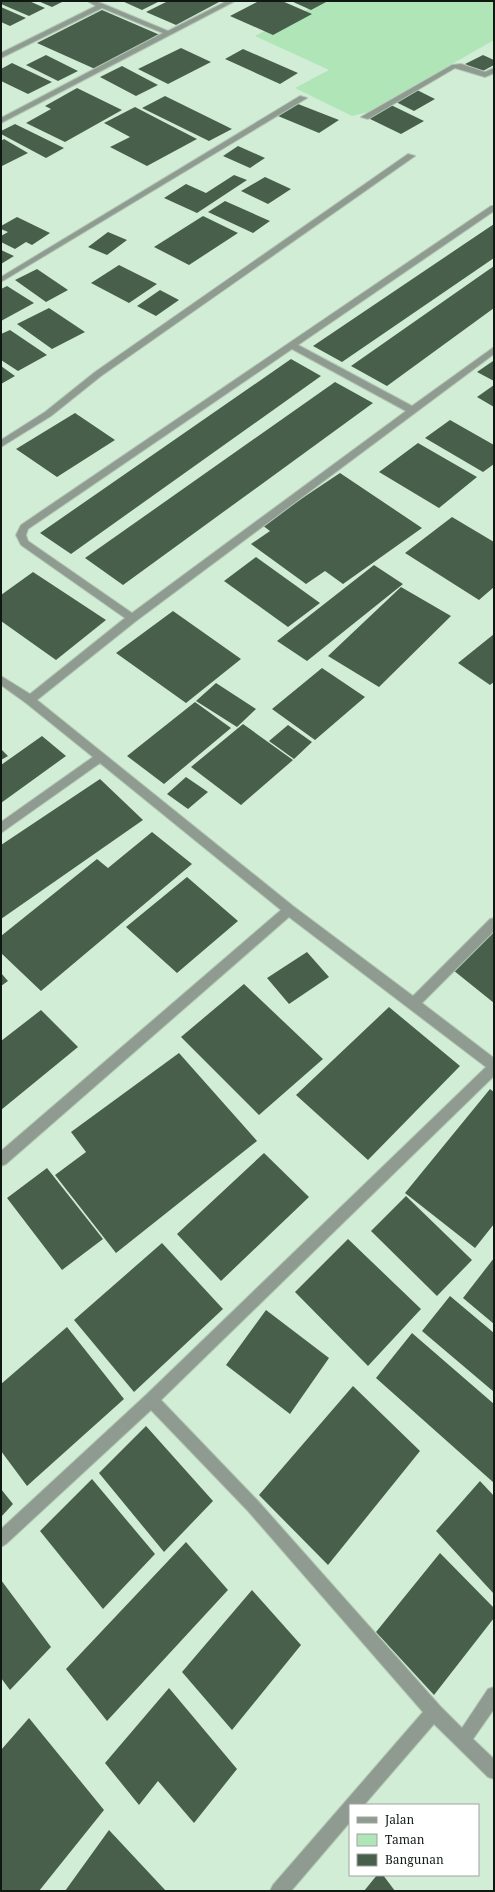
<svg xmlns="http://www.w3.org/2000/svg" width="495" height="1892" viewBox="0 0 495 1892" font-family="'Noto Serif',serif">
	<style>
		.green { fill: #afe5b7 }
		.building { fill: #48604b }
		.lines { fill: none; stroke-linecap: round; stroke-linejoin: round }
		.minor-casing { stroke: #afc7b2; stroke-width: 2 }
		.minor { fill: #8f9b91; fill-rule: evenodd }
	</style>
	<rect width="100%" height="100%" fill="#d2edd5"/>
	<path class="green" d="M 324,1 L 494,1 L 494,40 L 368,112 L 352,116 L 295,88 L 329,70 L 255,36 Z"/>
	<path class="building" d="M 1,1 L 29,1 L 45,8 L 29,16 L 1,4 Z
		M 38,1 L 64,1 L 52,7 Z
		M 122,1 L 160,1 L 142,10 Z
		M 168,1 L 221,1 L 176,25 L 146,12 Z
		M 259,1 L 282,1 L 312,14 L 273,35 L 230,16 Z
		M 291,1 L 328,1 L 311,10 Z
		M 1,7 L 26,18 L 10,26 L 1,22 Z
		M 102,10 L 160,35 L 95,69 L 37,43 Z
		M 181,48 L 211,62 L 168,84 L 138,69 Z
		M 243,49 L 298,73 L 280,84 L 225,59 Z
		M 46,55 L 78,71 L 58,81 L 26,65 Z
		M 483,55 L 494,60 L 494,65 L 481,72 L 465,64 Z
		M 12,63 L 52,82 L 28,94 L 1,81 L 1,69 Z
		M 122,66 L 158,85 L 136,96 L 100,77 Z
		M 77,88 L 122,110 L 65,142 L 26,123 L 51,109 L 45,106 Z
		M 417,90 L 435,99 L 414,111 L 396,102 Z
		M 165,96 L 232,129 L 209,141 L 142,108 Z
		M 298,104 L 339,120 L 319,133 L 278,116 Z
		M 391,105 L 424,121 L 401,134 L 368,118 Z
		M 135,107 L 160,120 L 197,139 L 147,166 L 110,147 L 130,137 L 104,123 Z
		M 15,124 L 64,148 L 46,158 L 1,134 L 1,131 Z
		M 4,139 L 28,153 L 2,166 L 1,141 Z
		M 238,146 L 265,158 L 250,168 L 223,156 Z
		M 234,175 L 247,180 L 197,213 L 164,198 L 186,184 L 206,193 Z
		M 265,177 L 291,189 L 268,204 L 241,191 Z
		M 225,201 L 270,221 L 253,233 L 208,212 Z
		M 203,216 L 238,233 L 189,265 L 154,247 Z
		M 17,217 L 50,233 L 32,245 L 26,242 L 15,249 L 1,242 L 1,236 L 8,232 L 1,229 L 1,226 Z
		M 494,224 L 494,258 L 342,362 L 313,346 Z
		M 108,232 L 127,240 L 107,255 L 88,247 Z
		M 1,250 L 14,256 L 1,264 Z
		M 119,265 L 157,284 L 129,303 L 91,283 Z
		M 494,266 L 494,308 L 387,386 L 351,366 Z
		M 37,269 L 68,290 L 46,302 L 15,280 Z
		M 7,286 L 34,303 L 1,321 L 1,289 Z
		M 160,290 L 179,300 L 156,316 L 137,306 Z
		M 49,308 L 85,332 L 52,349 L 17,324 Z
		M 10,330 L 47,355 L 18,371 L 1,360 L 1,334 Z
		M 291,359 L 321,376 L 71,554 L 40,533 Z
		M 493,361 L 494,361 L 494,381 L 477,372 Z
		M 1,366 L 15,376 L 1,384 Z
		M 335,382 L 373,403 L 123,585 L 85,558 Z
		M 494,385 L 494,407 L 477,397 Z
		M 75,413 L 115,440 L 57,477 L 16,449 Z
		M 450,420 L 494,445 L 494,464 L 483,472 L 425,438 Z
		M 418,443 L 477,477 L 439,508 L 379,472 Z
		M 340,473 L 422,528 L 343,584 L 325,571 L 306,584 L 251,544 L 270,531 L 262,525 Z
		M 452,517 L 494,542 L 494,587 L 479,600 L 405,553 Z
		M 256,557 L 320,603 L 288,627 L 224,581 Z
		M 374,565 L 403,584 L 307,661 L 277,641 Z
		M 33,572 L 106,620 L 56,660 L 1,621 L 1,595 Z
		M 401,587 L 451,616 L 379,687 L 328,656 Z
		M 173,611 L 241,659 L 186,703 L 116,653 Z
		M 494,634 L 494,682 L 490,685 L 458,663 Z
		M 322,668 L 365,697 L 315,740 L 272,709 Z
		M 216,683 L 256,709 L 237,727 L 196,701 Z
		M 195,702 L 231,728 L 164,784 L 127,756 Z
		M 243,724 L 293,760 L 241,805 L 191,767 Z
		M 288,725 L 312,742 L 294,759 L 269,741 Z
		M 42,736 L 66,756 L 1,803 L 1,765 Z
		M 1,749 L 8,756 L 1,760 Z
		M 186,777 L 208,792 L 188,809 L 167,794 Z
		M 100,779 L 143,820 L 1,919 L 1,845 Z
		M 152,832 L 192,864 L 41,991 L 1,953 L 1,936 L 97,859 L 108,868 Z
		M 187,877 L 238,921 L 177,973 L 126,927 Z
		M 494,930 L 494,1003 L 453,970 Z
		M 307,952 L 329,977 L 289,1004 L 267,978 Z
		M 1,973 L 8,981 L 1,986 Z
		M 244,984 L 323,1059 L 259,1115 L 181,1037 Z
		M 389,1007 L 460,1066 L 368,1160 L 296,1095 Z
		M 41,1010 L 78,1047 L 1,1110 L 1,1041 Z
		M 179,1053 L 257,1141 L 116,1253 L 55,1175 L 86,1152 L 71,1132 Z
		M 490,1089 L 494,1092 L 494,1224 L 475,1248 L 405,1193 Z
		M 264,1153 L 309,1197 L 221,1281 L 177,1234 Z
		M 47,1168 L 103,1239 L 62,1270 L 7,1198 Z
		M 406,1196 L 472,1260 L 437,1296 L 371,1231 Z
		M 348,1239 L 421,1309 L 368,1366 L 295,1292 Z
		M 162,1243 L 223,1309 L 134,1392 L 74,1320 Z
		M 494,1258 L 494,1324 L 463,1298 Z
		M 450,1296 L 494,1333 L 494,1392 L 422,1331 Z
		M 266,1310 L 329,1358 L 290,1414 L 226,1365 Z
		M 67,1327 L 124,1399 L 27,1486 L 1,1451 L 1,1384 Z
		M 412,1333 L 494,1404 L 494,1483 L 376,1378 Z
		M 353,1386 L 420,1451 L 328,1565 L 259,1495 Z
		M 146,1426 L 213,1501 L 164,1552 L 99,1473 Z
		M 92,1479 L 155,1554 L 103,1609 L 40,1531 Z
		M 480,1481 L 494,1496 L 494,1594 L 436,1531 Z
		M 1,1489 L 13,1504 L 1,1517 Z
		M 186,1542 L 228,1590 L 107,1721 L 66,1669 Z
		M 440,1553 L 494,1608 L 494,1618 L 434,1695 L 376,1632 Z
		M 1,1580 L 51,1647 L 10,1690 L 1,1678 Z
		M 252,1590 L 301,1645 L 232,1730 L 182,1672 Z
		M 169,1688 L 237,1769 L 194,1823 L 158,1781 L 139,1805 L 105,1763 Z
		M 29,1718 L 104,1810 L 39,1891 L 1,1891 L 1,1750 Z
		M 109,1830 L 166,1891 L 65,1891 Z
		M 377,1875 L 383,1875 L 395,1891 L 364,1891 Z"/>
	<g class="lines">
		<defs>
			<path id="minor" d="M 87,1 L 96,1 L 168,31 L 227,1 L 235,1 L 1,123 L 1,118 L 163,33 L 102,8 L 1,58 L 1,53 L 96,6 Z
				M 461,64 L 485,72 L 494,68 L 494,73 L 485,77 L 455,68 L 368,119 L 361,117 L 452,65 Z
				M 300,96 L 307,98 L 1,282 L 1,277 Z
				M 408,154 L 415,156 L 101,376 L 51,416 L 1,447 L 1,440 L 45,412 L 95,372 Z
				M 491,206 L 494,206 L 494,211 L 298,345 L 412,406 L 494,347 L 494,354 L 136,621 L 37,700 L 293,906 L 413,996 L 490,919 L 494,918 L 494,931 L 422,1003 L 494,1058 L 494,1076 L 161,1400 L 258,1501 L 440,1706 L 462,1728 L 488,1689 L 494,1687 L 494,1709 L 473,1739 L 494,1759 L 494,1779 L 488,1777 L 434,1724 L 364,1805 L 350,1805 L 350,1822 L 291,1891 L 270,1891 L 273,1885 L 423,1712 L 248,1511 L 151,1410 L 6,1544 L 1,1547 L 1,1529 L 146,1395 L 486,1067 L 289,917 L 6,1164 L 1,1166 L 1,1151 L 281,910 L 100,763 L 1,833 L 1,822 L 93,757 L 26,703 L 1,685 L 1,676 L 30,694 L 125,618 L 21,545 L 16,535 L 21,525 ZM 292,349 L 406,411 L 132,613 L 28,541 L 26,535 L 28,529 Z"/>
		</defs>
		<use href="#minor" class="minor-casing"/>
		<use href="#minor" class="minor"/>
	</g>
	<rect width="495" height="1892" fill="none" stroke="#0f1911" stroke-width="4"/>
	<rect x="349" y="1804" width="130" height="72" fill="#ffffff" stroke="#9fa3a0"/>
	<rect x="357" y="1817" width="20" height="6" fill="#8f9b91" stroke="#9fa3a0"/>
	<text x="385" y="1824" font-size="12" fill="#0f1911">Jalan</text>
	<rect x="357" y="1834" width="20" height="12" fill="#afe5b7" stroke="#9fa3a0"/>
	<text x="385" y="1844" font-size="12" fill="#0f1911">Taman</text>
	<rect x="357" y="1854" width="20" height="12" fill="#48604b" stroke="#9fa3a0"/>
	<text x="385" y="1864" font-size="12" fill="#0f1911">Bangunan</text>
</svg>
